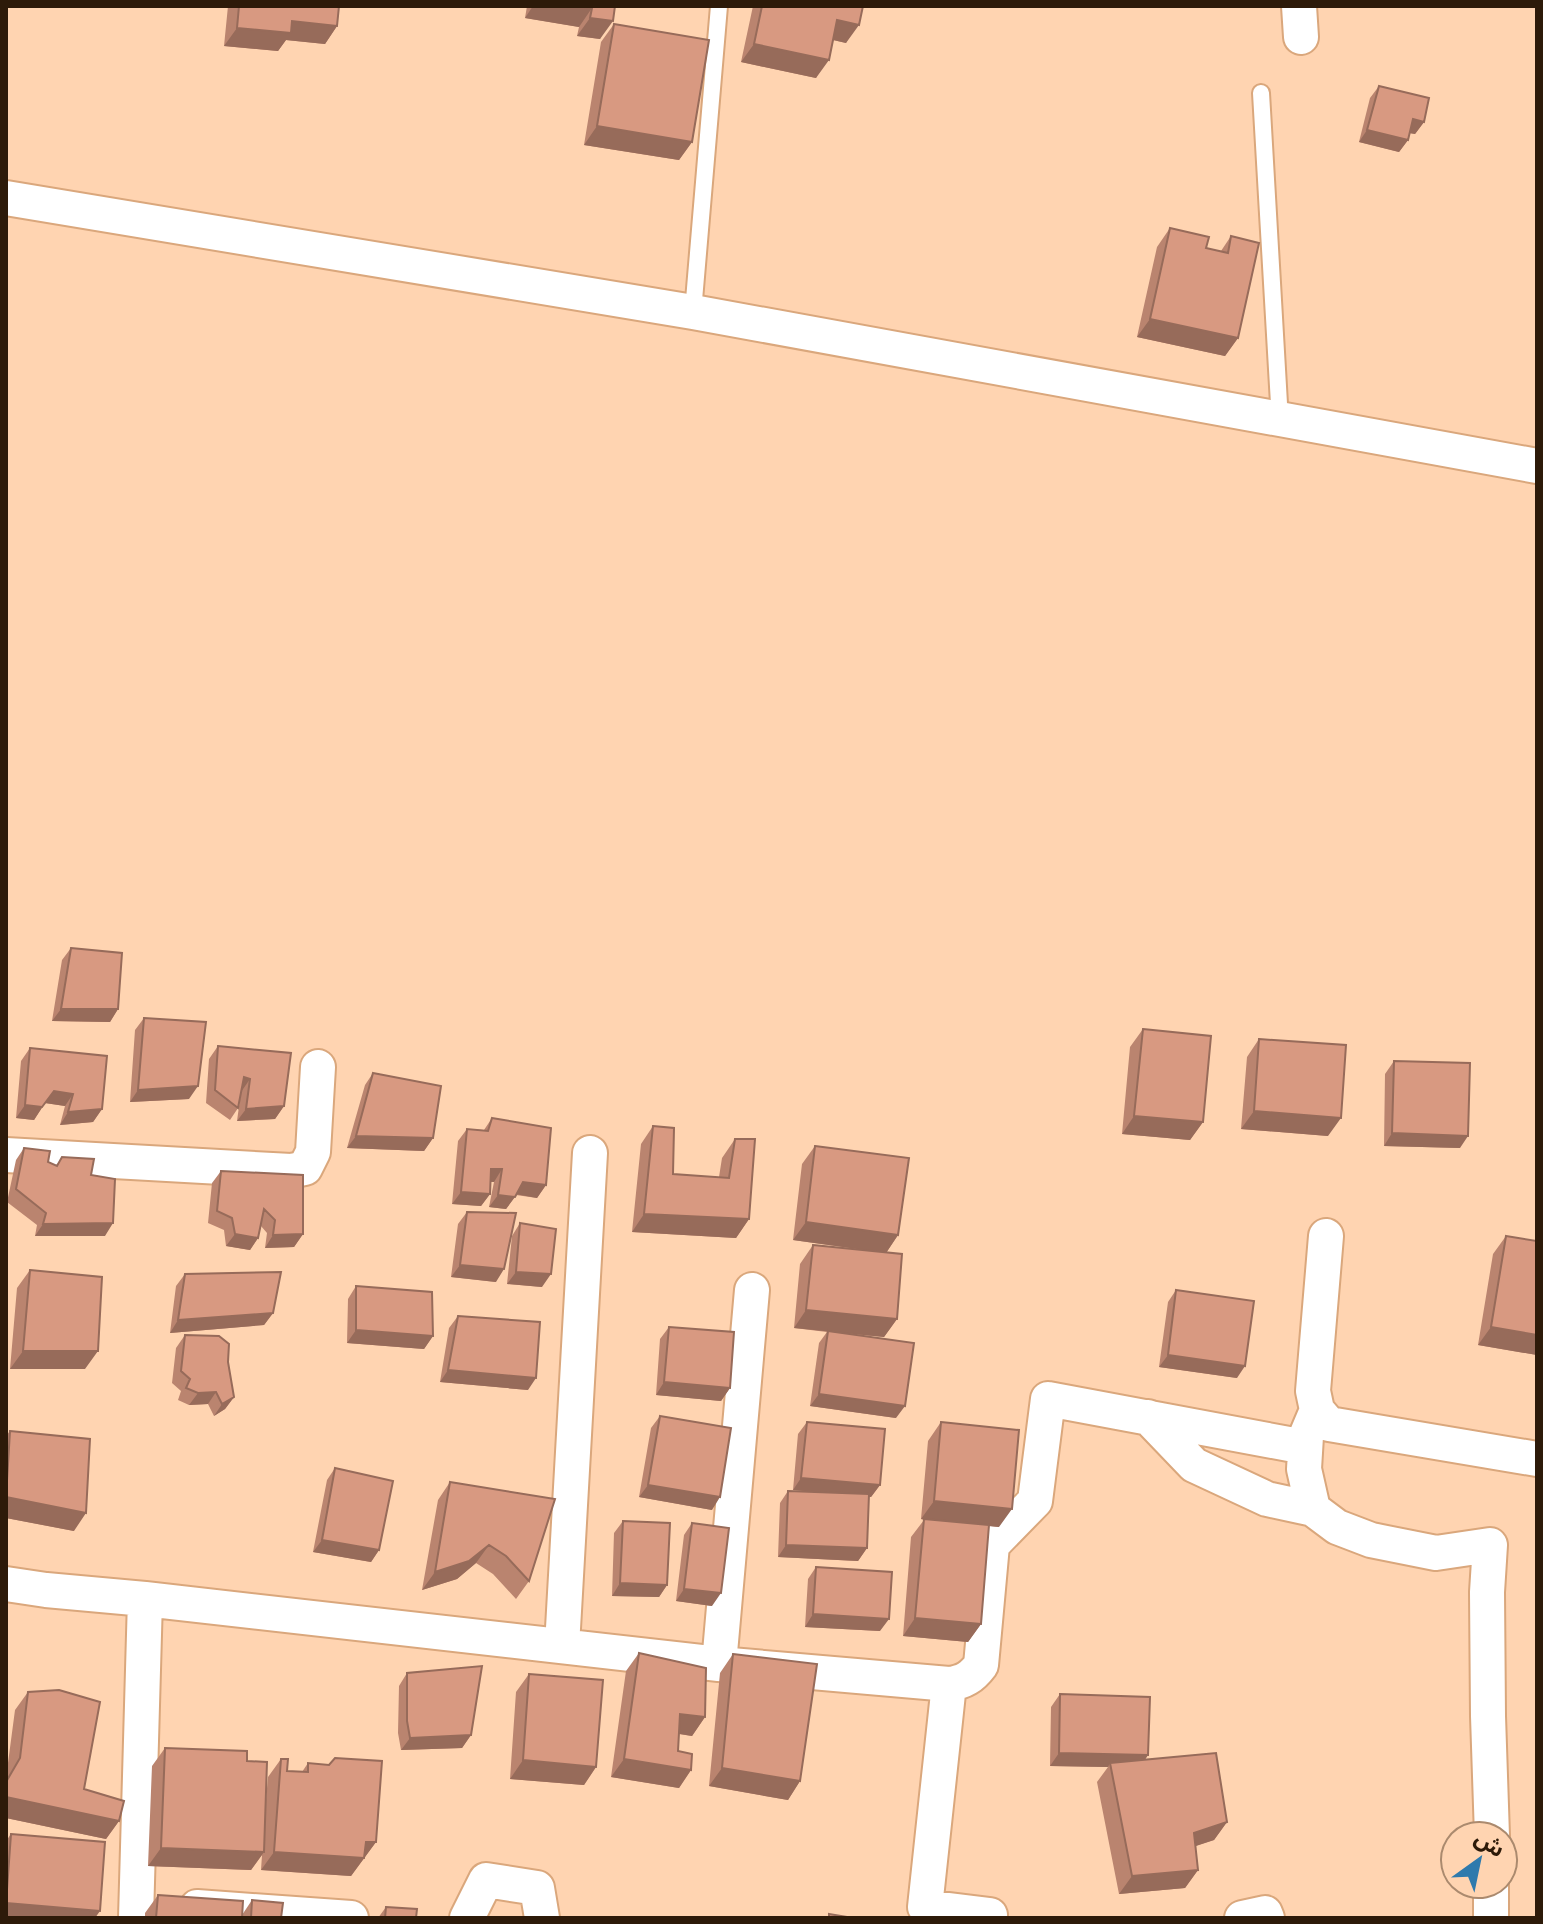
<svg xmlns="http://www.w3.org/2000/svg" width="1543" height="1924" viewBox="0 0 1543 1924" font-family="'PT Sans Narrow','Noto Sans Arabic',sans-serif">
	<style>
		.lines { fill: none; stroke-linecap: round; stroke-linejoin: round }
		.service-casing { stroke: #daa77c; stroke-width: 20 }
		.minor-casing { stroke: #daa77c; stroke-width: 38 }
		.service { stroke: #fff; stroke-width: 16 }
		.minor { stroke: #fff; stroke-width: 34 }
		.wall { fill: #ba846f }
		.shaded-wall { fill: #976b5a }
		.building { fill: #d89981; stroke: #976b5a; stroke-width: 2 }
	</style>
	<rect width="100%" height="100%" fill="#ffd4b1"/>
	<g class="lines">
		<defs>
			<path id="service" d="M 1261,93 L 1280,421
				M 693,312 L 719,6"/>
			<path id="minor" d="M 1299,6 L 1301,37
				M 6,198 L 693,312 L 1537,466
				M 6,1155 L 291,1171 L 305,1168 L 313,1152 L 318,1067
				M 1326,1236 L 1313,1391 L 1317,1410 L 1329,1424 L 1537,1459
				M 1317,1410 L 1306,1436 L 1304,1469 L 1313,1509 L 1337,1527 L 1371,1540 L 1436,1553 L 1490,1545 L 1487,1592 L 1488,1716 L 1492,1836
				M 1148,1417 L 1194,1465 L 1267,1499 L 1313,1509
				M 6,1584 L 46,1590 L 145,1599 L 719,1664 L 949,1684 C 964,1682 972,1677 981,1665 L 992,1545 L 1035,1501 L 1048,1399 L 1305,1447
				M 562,1646 L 590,1153
				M 719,1664 L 752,1290
				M 949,1684 L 925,1907 L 990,1915
				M 1491,1884 L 1491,1918
				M 197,1907 L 351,1918
				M 136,1918 L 145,1599
				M 467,1918 L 486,1880 L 537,1888 L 542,1918
				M 1242,1918 L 1265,1913 L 1267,1918"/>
		</defs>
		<use href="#service" class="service-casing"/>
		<use href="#minor" class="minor-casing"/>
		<use href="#service" class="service"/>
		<use href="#minor" class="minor"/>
	</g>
	<path class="wall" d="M 228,6 L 339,6 L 337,26 L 325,44 L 286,40 L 278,51 L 224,46 Z
		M 527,6 L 615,6 L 600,39 L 577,36 L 579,27 L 525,18 Z
		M 753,6 L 863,6 L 846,43 L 833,40 L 816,78 L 741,62 Z
		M 614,24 L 692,142 L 679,160 L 584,145 L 601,42 Z
		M 1379,86 L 1424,122 L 1415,134 L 1409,133 L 1408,140 L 1399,152 L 1359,142 L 1370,98 Z
		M 1170,228 L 1206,248 L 1221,251 L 1231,236 L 1238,338 L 1225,356 L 1137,337 L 1157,247 Z
		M 71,948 L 118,1009 L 110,1022 L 52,1021 L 62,960 Z
		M 144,1018 L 189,1099 L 130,1102 L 135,1030 Z
		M 1143,1029 L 1203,1122 L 1190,1140 L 1122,1134 L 1130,1047 Z
		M 1259,1039 L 1328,1136 L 1241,1129 L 1247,1057 Z
		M 218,1046 L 284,1106 L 275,1119 L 237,1121 L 241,1092 L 238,1108 L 230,1120 L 206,1103 L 209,1059 Z
		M 30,1048 L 102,1109 L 93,1122 L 60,1125 L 65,1106 L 45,1103 L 34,1120 L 16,1118 L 21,1061 Z
		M 1394,1061 L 1460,1148 L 1384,1146 L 1385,1074 Z
		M 373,1073 L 433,1138 L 424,1151 L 347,1148 L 365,1085 Z
		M 492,1118 L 546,1185 L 537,1198 L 516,1195 L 506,1209 L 489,1207 L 494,1182 L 490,1182 L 490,1194 L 481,1206 L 452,1204 L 458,1141 L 467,1129 L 484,1130 Z
		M 653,1126 L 673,1174 L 719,1177 L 722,1158 L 735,1139 L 749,1219 L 736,1238 L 632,1232 L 641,1144 Z
		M 815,1146 L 898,1235 L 886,1253 L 897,1319 L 884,1337 L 850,1334 L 896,1418 L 810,1406 L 819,1343 L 827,1332 L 794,1328 L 800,1264 L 813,1245 L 878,1252 L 793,1240 L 802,1164 Z
		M 24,1148 L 56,1166 L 62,1157 L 91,1175 L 105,1236 L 35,1236 L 37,1225 L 7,1202 L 16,1160 Z
		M 221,1171 L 303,1234 L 294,1247 L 265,1248 L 267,1233 L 261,1226 L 258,1238 L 250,1250 L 226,1246 L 224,1230 L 208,1223 L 212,1183 Z
		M 467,1212 L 496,1282 L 451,1277 L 458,1224 Z
		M 520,1223 L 542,1287 L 507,1284 L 512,1236 Z
		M 1506,1236 L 1537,1355 L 1478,1345 L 1493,1254 Z
		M 30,1270 L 85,1369 L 10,1369 L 17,1288 Z
		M 185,1274 L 273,1313 L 264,1325 L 170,1333 L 176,1286 Z
		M 356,1286 L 433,1336 L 424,1349 L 347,1343 L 348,1299 Z
		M 1176,1290 L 1237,1378 L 1159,1367 L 1168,1302 Z
		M 458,1316 L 528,1390 L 440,1382 L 449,1328 Z
		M 669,1327 L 730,1388 L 721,1401 L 656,1395 L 660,1339 Z
		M 185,1335 L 228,1362 L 234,1397 L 225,1409 L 214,1416 L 208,1404 L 189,1405 L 178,1400 L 181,1391 L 172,1383 L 176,1348 Z
		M 660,1416 L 712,1510 L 639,1497 L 651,1428 Z
		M 807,1422 L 880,1485 L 871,1497 L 869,1497 L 867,1548 L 858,1561 L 778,1557 L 780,1503 L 788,1491 L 813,1492 L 793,1490 L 798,1434 Z
		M 941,1422 L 999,1527 L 989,1526 L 981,1624 L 968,1642 L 903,1636 L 911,1537 L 924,1520 L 921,1519 L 928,1441 Z
		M 10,1431 L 74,1531 L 6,1518 L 6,1436 Z
		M 335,1468 L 379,1550 L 371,1562 L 313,1552 L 327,1480 Z
		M 450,1482 L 529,1581 L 516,1599 L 493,1574 L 476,1563 L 457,1579 L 422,1590 L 438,1500 Z
		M 623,1521 L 667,1585 L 659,1597 L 612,1596 L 614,1533 Z
		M 692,1523 L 712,1606 L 676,1601 L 684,1535 Z
		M 816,1567 L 880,1631 L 805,1627 L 808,1579 Z
		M 639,1653 L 705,1717 L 692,1736 L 679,1734 L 678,1751 L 691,1770 L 679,1788 L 611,1777 L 626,1671 Z
		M 733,1654 L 800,1781 L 788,1800 L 709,1786 L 720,1673 Z
		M 407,1673 L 471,1735 L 462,1748 L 401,1750 L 398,1733 L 399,1686 Z
		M 529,1674 L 596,1767 L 584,1785 L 510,1779 L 516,1692 Z
		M 28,1692 L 84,1789 L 119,1821 L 106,1839 L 6,1818 L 6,1778 L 15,1710 Z
		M 1060,1694 L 1227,1822 L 1214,1840 L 1195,1846 L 1198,1870 L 1185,1888 L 1119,1894 L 1097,1782 L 1108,1767 L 1050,1766 L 1051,1707 Z
		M 165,1748 L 247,1761 L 265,1811 L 268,1777 L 281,1759 L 287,1771 L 302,1772 L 308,1763 L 376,1842 L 351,1876 L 261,1870 L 262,1855 L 251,1870 L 148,1866 L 152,1766 Z
		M 11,1834 L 6,1918 L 6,1841 Z
		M 158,1895 L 242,1915 L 252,1900 L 281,1918 L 145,1918 L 145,1913 Z
		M 386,1907 L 416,1918 L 378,1918 Z"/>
	<path class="shaded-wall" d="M 533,6 L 577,6 L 592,8 L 579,27 L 525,18 Z
		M 590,18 L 613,21 L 600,39 L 577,36 Z
		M 837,20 L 859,25 L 846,43 L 825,38 Z
		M 292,21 L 337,26 L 325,44 L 286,40 L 278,51 L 224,46 L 237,28 Z
		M 754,44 L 829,60 L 816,78 L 741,62 Z
		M 1413,119 L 1424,122 L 1415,134 L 1404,132 Z
		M 597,126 L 692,142 L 679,160 L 584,145 Z
		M 1367,130 L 1408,140 L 1399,152 L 1359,142 Z
		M 1150,319 L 1238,338 L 1225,356 L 1137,337 Z
		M 61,1009 L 118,1009 L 110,1022 L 52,1021 Z
		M 244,1077 L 250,1079 L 241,1092 Z
		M 198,1086 L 189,1099 L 130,1102 L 138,1090 Z
		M 54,1091 L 73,1094 L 65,1106 L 45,1103 L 34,1120 L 16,1118 L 25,1105 Z
		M 284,1106 L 275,1119 L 237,1121 L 246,1109 Z
		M 102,1109 L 93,1122 L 60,1125 L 68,1112 Z
		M 1254,1111 L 1341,1118 L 1328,1136 L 1241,1129 Z
		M 1134,1116 L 1203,1122 L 1190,1140 L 1122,1134 Z
		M 1392,1133 L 1468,1136 L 1460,1148 L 1384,1146 Z
		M 356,1136 L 433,1138 L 424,1151 L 347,1148 Z
		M 491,1169 L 502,1169 L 494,1182 L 483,1181 Z
		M 523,1182 L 546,1185 L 537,1198 L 515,1194 Z
		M 461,1192 L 490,1194 L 481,1206 L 452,1204 Z
		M 498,1195 L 515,1197 L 506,1209 L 489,1207 Z
		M 644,1214 L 749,1219 L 736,1238 L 632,1232 Z
		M 806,1222 L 898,1235 L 886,1253 L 793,1240 Z
		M 113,1223 L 105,1236 L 35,1236 L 43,1224 Z
		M 235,1234 L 258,1238 L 250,1250 L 226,1246 Z
		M 303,1234 L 294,1247 L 265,1248 L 273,1235 Z
		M 460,1265 L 504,1269 L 496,1282 L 451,1277 Z
		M 516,1272 L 551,1274 L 542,1287 L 507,1284 Z
		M 806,1310 L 897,1319 L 884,1337 L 794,1328 Z
		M 273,1313 L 264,1325 L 170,1333 L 178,1320 Z
		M 1491,1327 L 1537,1335 L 1537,1355 L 1478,1345 Z
		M 356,1330 L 433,1336 L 424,1349 L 347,1343 Z
		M 23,1351 L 98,1351 L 85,1369 L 10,1369 Z
		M 1168,1355 L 1245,1366 L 1237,1378 L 1159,1367 Z
		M 448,1370 L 536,1378 L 528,1390 L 440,1382 Z
		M 664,1382 L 730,1388 L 721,1401 L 656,1395 Z
		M 216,1392 L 208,1404 L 189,1405 L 198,1393 Z
		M 819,1394 L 905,1406 L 896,1418 L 810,1406 Z
		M 234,1397 L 225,1409 L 214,1416 L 222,1404 Z
		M 801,1478 L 880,1485 L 871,1497 L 793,1490 Z
		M 648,1485 L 720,1497 L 712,1510 L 639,1497 Z
		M 6,1497 L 86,1513 L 74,1531 L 6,1518 Z
		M 934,1501 L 1012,1509 L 999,1527 L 921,1519 Z
		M 322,1540 L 379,1550 L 371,1562 L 313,1552 Z
		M 489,1545 L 476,1563 L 457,1579 L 422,1590 L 435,1572 Z
		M 786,1545 L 867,1548 L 858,1561 L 778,1557 Z
		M 620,1583 L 667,1585 L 659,1597 L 612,1596 Z
		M 684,1589 L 721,1593 L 712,1606 L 676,1601 Z
		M 813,1614 L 889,1619 L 880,1631 L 805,1627 Z
		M 915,1618 L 981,1624 L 968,1642 L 903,1636 Z
		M 680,1714 L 705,1717 L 692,1736 L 668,1732 Z
		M 471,1735 L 462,1748 L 401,1750 L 410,1738 Z
		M 1059,1753 L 1148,1755 L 1140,1768 L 1110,1763 L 1108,1767 L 1050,1766 Z
		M 624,1759 L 691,1770 L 679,1788 L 611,1777 Z
		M 523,1760 L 596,1767 L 584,1785 L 510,1779 Z
		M 722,1768 L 800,1781 L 788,1800 L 709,1786 Z
		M 6,1797 L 119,1821 L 106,1839 L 6,1818 Z
		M 1227,1822 L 1214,1840 L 1181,1851 L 1194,1833 Z
		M 366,1842 L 376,1842 L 351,1876 L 261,1870 L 274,1852 Z
		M 161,1848 L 264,1852 L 251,1870 L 148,1866 Z
		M 1198,1870 L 1185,1888 L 1119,1894 L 1132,1876 Z
		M 6,1903 L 100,1911 L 95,1918 L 6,1918 Z"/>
	<path class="building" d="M 239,6 L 339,6 L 337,26 L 292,21 L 291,33 L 237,28 Z
		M 577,6 L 615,6 L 613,21 L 590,18 L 592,8 Z
		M 762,6 L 863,6 L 859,25 L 837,20 L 829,60 L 754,44 Z
		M 614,24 L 709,40 L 692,142 L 597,126 Z
		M 1379,86 L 1429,98 L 1424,122 L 1413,119 L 1408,140 L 1367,130 Z
		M 1170,228 L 1209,237 L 1206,248 L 1228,253 L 1231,236 L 1259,243 L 1238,338 L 1150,319 Z
		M 71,948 L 122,953 L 118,1009 L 61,1009 Z
		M 144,1018 L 206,1022 L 198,1086 L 138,1090 Z
		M 1143,1029 L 1211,1036 L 1203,1122 L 1134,1116 Z
		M 1259,1039 L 1346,1045 L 1341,1118 L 1254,1111 Z
		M 218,1046 L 291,1053 L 284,1106 L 246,1109 L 250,1079 L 244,1077 L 238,1108 L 215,1090 Z
		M 30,1048 L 107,1056 L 102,1109 L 68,1112 L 73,1094 L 54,1091 L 42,1107 L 25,1105 Z
		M 1394,1061 L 1470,1063 L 1468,1136 L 1392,1133 Z
		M 373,1073 L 441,1086 L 433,1138 L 356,1136 Z
		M 492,1118 L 551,1128 L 546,1185 L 523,1182 L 515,1197 L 498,1195 L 502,1169 L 491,1169 L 490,1194 L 461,1192 L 467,1129 L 488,1131 Z
		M 653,1126 L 674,1128 L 673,1174 L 729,1178 L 735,1139 L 755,1139 L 749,1219 L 644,1214 Z
		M 815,1146 L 909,1158 L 898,1235 L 806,1222 Z
		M 24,1148 L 50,1151 L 48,1162 L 57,1166 L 62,1157 L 94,1159 L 91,1175 L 115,1179 L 113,1223 L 43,1224 L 46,1213 L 16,1189 Z
		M 221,1171 L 303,1175 L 303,1234 L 273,1235 L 275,1220 L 264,1209 L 258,1238 L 235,1234 L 232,1218 L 217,1211 Z
		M 467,1212 L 516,1213 L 504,1269 L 460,1265 Z
		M 520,1223 L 556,1229 L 551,1274 L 516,1272 Z
		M 1506,1236 L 1537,1241 L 1537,1335 L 1491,1327 Z
		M 813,1245 L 902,1254 L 897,1319 L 806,1310 Z
		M 30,1270 L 102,1277 L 98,1351 L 23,1351 Z
		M 281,1272 L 273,1313 L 178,1320 L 185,1274 Z
		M 356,1286 L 432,1292 L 433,1336 L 356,1330 Z
		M 1176,1290 L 1254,1301 L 1245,1366 L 1168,1355 Z
		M 458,1316 L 540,1322 L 536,1378 L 448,1370 Z
		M 669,1327 L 734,1332 L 730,1388 L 664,1382 Z
		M 828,1331 L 914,1343 L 905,1406 L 819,1394 Z
		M 185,1335 L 219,1336 L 229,1344 L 228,1362 L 234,1397 L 222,1404 L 216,1392 L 198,1393 L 186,1388 L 190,1379 L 181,1371 Z
		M 660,1416 L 731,1428 L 720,1497 L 648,1485 Z
		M 807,1422 L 885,1429 L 880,1485 L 801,1478 Z
		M 941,1422 L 1019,1430 L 1012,1509 L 934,1501 Z
		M 10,1431 L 90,1439 L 86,1513 L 6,1497 Z
		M 335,1468 L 393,1481 L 379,1550 L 322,1540 Z
		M 450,1482 L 555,1499 L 529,1581 L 506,1556 L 489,1545 L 469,1561 L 435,1572 Z
		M 788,1491 L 869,1494 L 867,1548 L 786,1545 Z
		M 924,1519 L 989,1525 L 981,1624 L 915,1618 Z
		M 623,1521 L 670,1523 L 667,1585 L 620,1583 Z
		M 692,1523 L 729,1528 L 721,1593 L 684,1589 Z
		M 816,1567 L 892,1572 L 889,1619 L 813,1614 Z
		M 639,1653 L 706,1668 L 705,1717 L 680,1714 L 678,1751 L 692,1754 L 691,1770 L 624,1759 Z
		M 733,1654 L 817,1664 L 800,1781 L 722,1768 Z
		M 482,1666 L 471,1735 L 410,1738 L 407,1721 L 407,1673 Z
		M 529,1674 L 603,1680 L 596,1767 L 523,1760 Z
		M 59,1690 L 100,1702 L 84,1789 L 124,1801 L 119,1821 L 6,1797 L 6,1782 L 20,1758 L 28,1692 Z
		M 1060,1694 L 1150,1697 L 1148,1755 L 1059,1753 Z
		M 165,1748 L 247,1751 L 247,1761 L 267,1762 L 264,1852 L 161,1848 Z
		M 1216,1753 L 1227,1822 L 1194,1833 L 1198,1870 L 1132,1876 L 1110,1763 Z
		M 335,1758 L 382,1761 L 376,1842 L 366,1842 L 364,1858 L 274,1852 L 281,1759 L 288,1759 L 287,1771 L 308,1772 L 308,1763 L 329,1765 Z
		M 11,1834 L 105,1842 L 100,1911 L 6,1903 Z
		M 158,1895 L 243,1901 L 242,1918 L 156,1918 Z
		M 252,1900 L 283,1903 L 281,1918 L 251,1918 Z
		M 386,1907 L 417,1909 L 416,1918 L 385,1918 Z
		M 829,1914 L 853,1918 L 829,1918 Z"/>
	<rect width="1543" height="1924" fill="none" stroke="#2d1a09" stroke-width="16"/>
	<g transform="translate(1479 1860) rotate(33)"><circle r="38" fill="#ffd4b1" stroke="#ab8a6e" stroke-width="2"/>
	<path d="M0-6L14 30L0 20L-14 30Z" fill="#2e7aad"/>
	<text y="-12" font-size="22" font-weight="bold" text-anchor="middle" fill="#2d1a09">ش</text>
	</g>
</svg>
